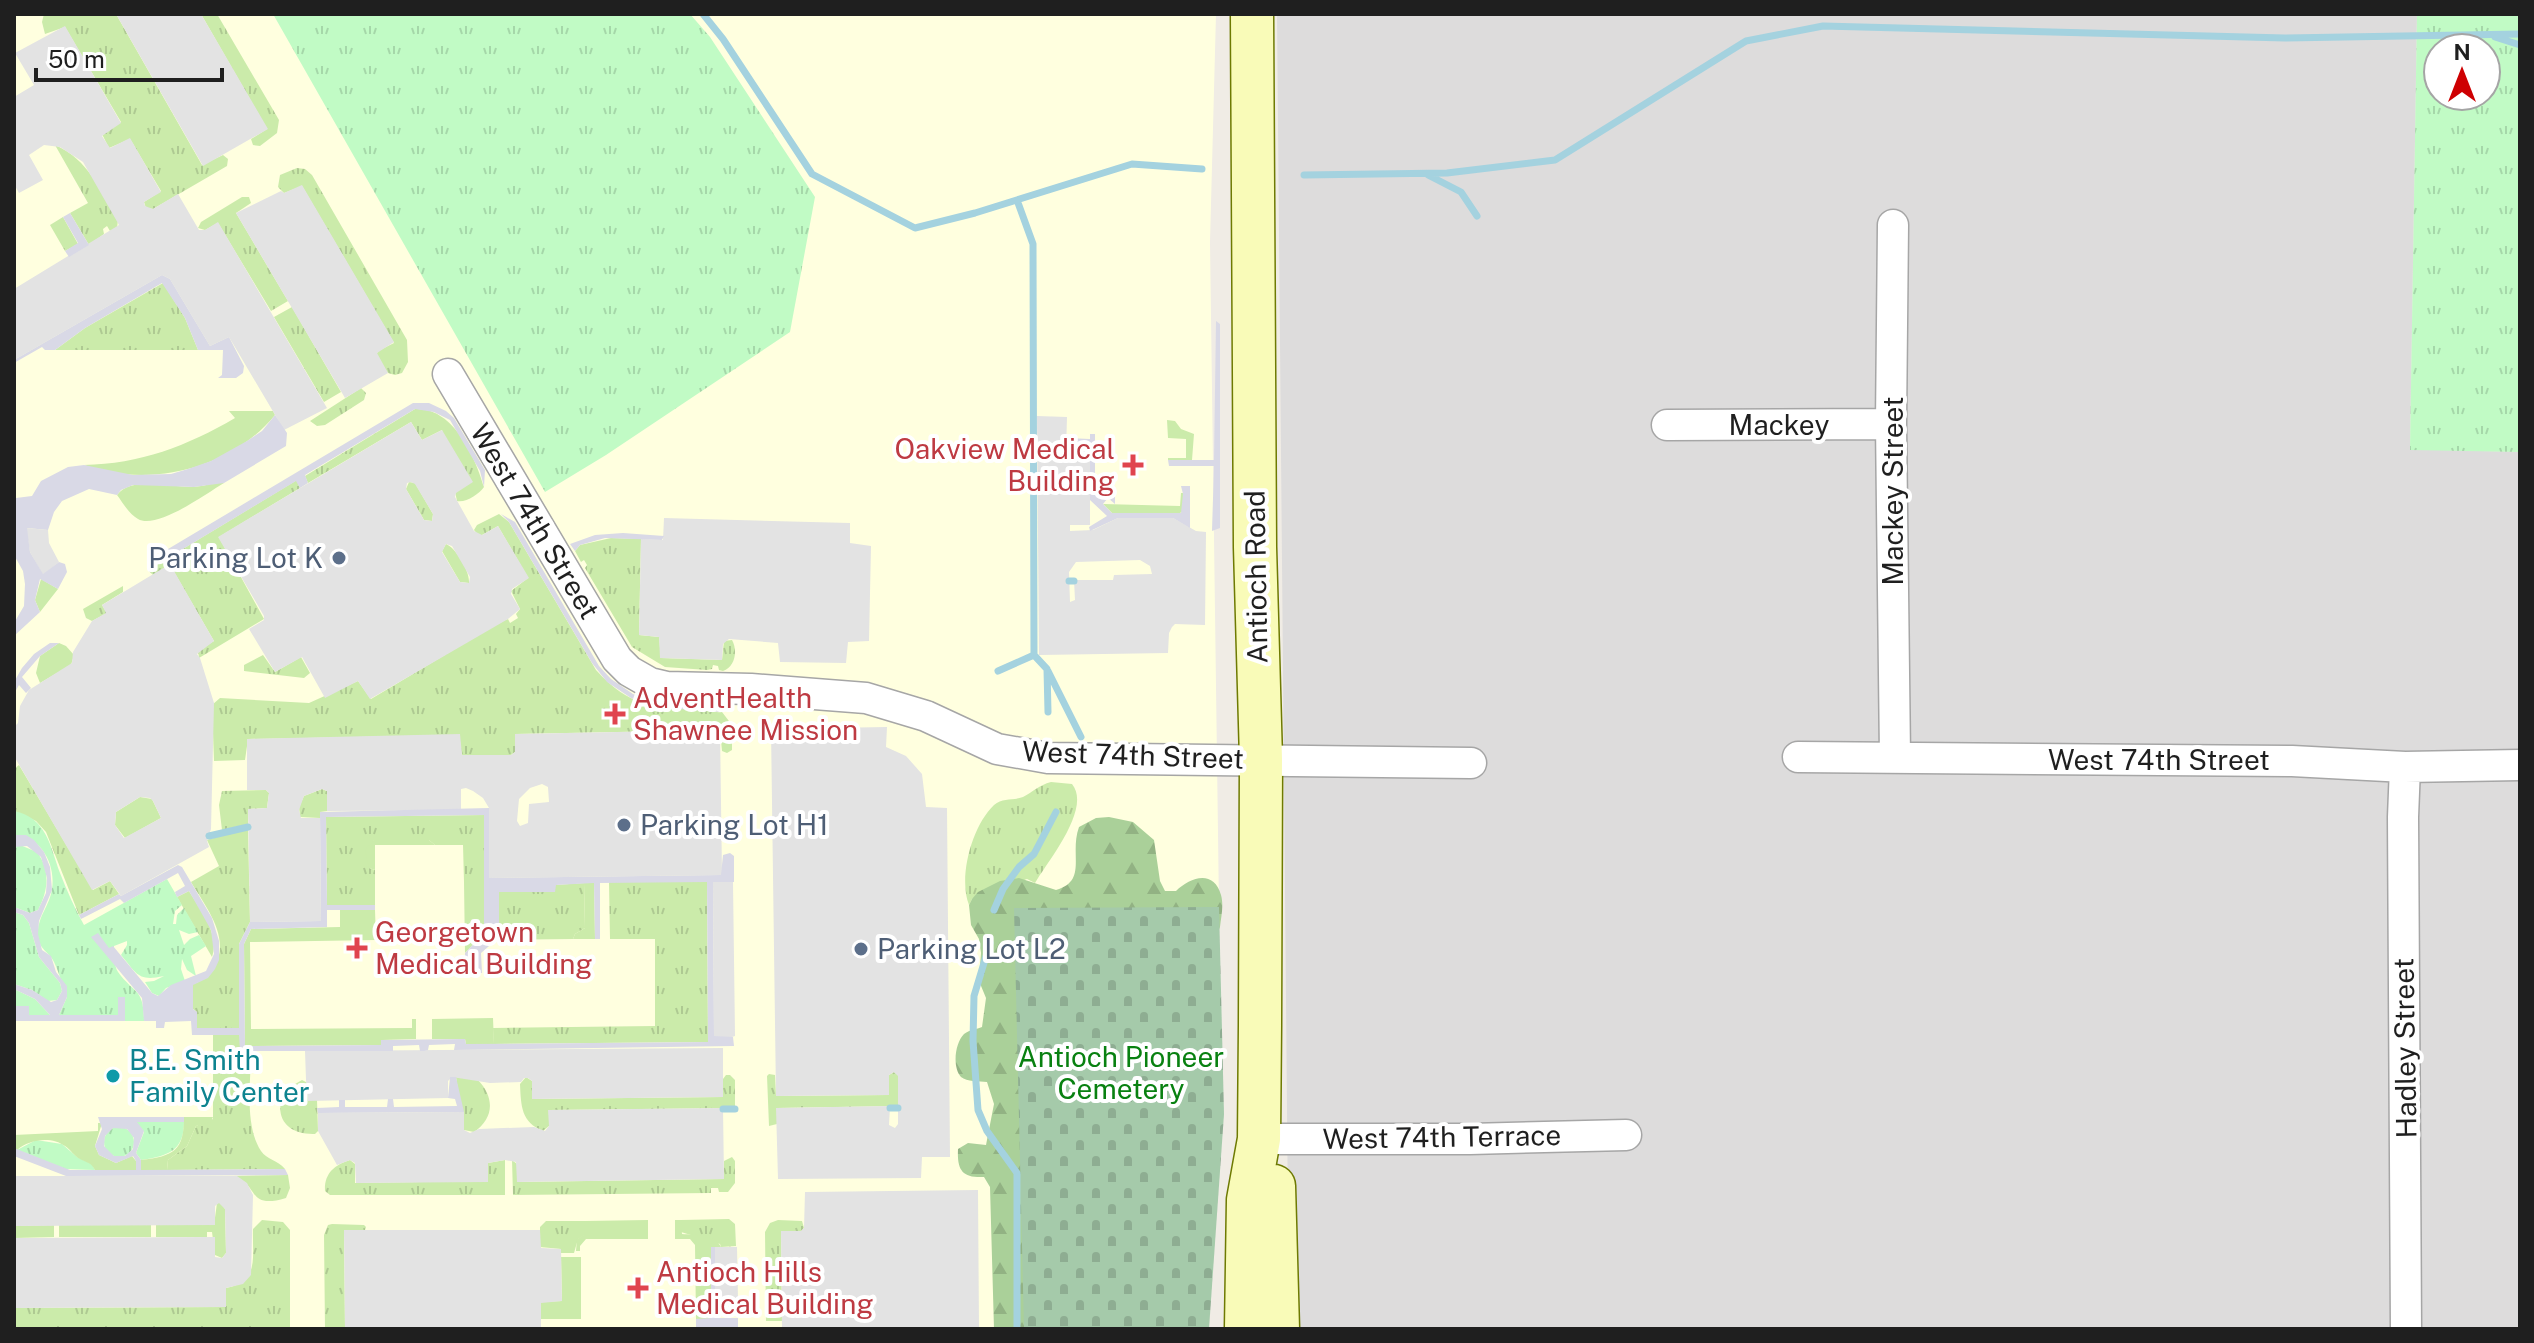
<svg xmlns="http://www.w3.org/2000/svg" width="2534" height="1343" viewBox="0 0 2534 1343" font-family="'Public Sans',sans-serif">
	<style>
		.residential { fill: #dddcdc }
		.education { fill: #ffffdf }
		.grass { fill: url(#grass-tufts) }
		.forest { fill: url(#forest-firs) }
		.cemetery { fill: url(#cemetery-stones) }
		.park { fill: url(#park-tufts); fill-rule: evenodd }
		.garden { fill: #cbebaa }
		.parking { fill: #e3e3e3; fill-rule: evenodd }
		.plaza { fill: #d9d9e6; fill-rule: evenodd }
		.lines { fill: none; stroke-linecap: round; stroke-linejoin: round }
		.stream { stroke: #a4d2df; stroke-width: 7 }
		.minor-casing { stroke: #a6a6a6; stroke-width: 33 }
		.secondary-casing { stroke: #6e7a02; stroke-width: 45 }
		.minor { stroke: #fff; stroke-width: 30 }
		.secondary { stroke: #f9fbb8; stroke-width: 42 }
		.health-dot { fill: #e0444e; stroke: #fff; stroke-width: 3 }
		.service-dot { fill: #5c6f8a; stroke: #fff; stroke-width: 3 }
		.culture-dot { fill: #0f9aa8; stroke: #fff; stroke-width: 3 }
		.labels { text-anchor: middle; stroke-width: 8; stroke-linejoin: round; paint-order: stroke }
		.street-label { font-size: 28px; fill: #1f1f1f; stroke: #fff }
		.health-label { font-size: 28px; fill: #be3a42; stroke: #fff; text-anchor: start }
		.service-label { font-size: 28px; fill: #4e5e75; stroke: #fff; text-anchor: start }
		.park-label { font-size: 28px; fill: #098111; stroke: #fff }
		.culture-label { font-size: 28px; fill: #0d838f; stroke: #fff; text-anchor: start }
	</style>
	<defs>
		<pattern id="grass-tufts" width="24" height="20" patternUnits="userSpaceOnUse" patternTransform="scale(2)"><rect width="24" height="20" fill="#cbebaa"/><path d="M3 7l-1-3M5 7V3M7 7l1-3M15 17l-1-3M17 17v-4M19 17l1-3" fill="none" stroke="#aec992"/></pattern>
		<pattern id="forest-firs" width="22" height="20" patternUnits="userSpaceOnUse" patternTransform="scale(2)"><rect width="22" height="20" fill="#aad099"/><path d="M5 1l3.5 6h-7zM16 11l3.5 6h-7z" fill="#92b283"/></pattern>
		<pattern id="cemetery-stones" width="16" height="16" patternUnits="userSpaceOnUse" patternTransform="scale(2)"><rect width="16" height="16" fill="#a5caaa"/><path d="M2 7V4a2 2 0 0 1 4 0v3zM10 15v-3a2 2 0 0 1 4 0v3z" fill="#8ead92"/></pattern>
		<pattern id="park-tufts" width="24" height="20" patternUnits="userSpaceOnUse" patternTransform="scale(2)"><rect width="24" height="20" fill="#c1fbc5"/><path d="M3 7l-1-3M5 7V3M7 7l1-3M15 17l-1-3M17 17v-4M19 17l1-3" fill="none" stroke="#a5d7a9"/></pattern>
	</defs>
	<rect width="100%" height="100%" fill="#f0ece5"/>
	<path class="residential" d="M 1277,14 L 2417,14 L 2410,449 L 2520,452 L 2520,1329 L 1289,1329 Z"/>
	<path class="education" d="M 14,14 L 1216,14 L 1210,242 L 1219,907 L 1024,1329 L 14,1329 Z"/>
	<path class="grass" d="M 44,14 L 116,14 L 202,165 L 223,155 L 228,159 L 227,166 L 153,209 L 146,208 L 144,202 L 161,191 L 130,139 L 109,148 L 102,134 L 121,122 L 65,27 L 45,34 L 42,22 Z
		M 201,14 L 217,14 L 279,120 L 277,133 L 260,146 L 253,145 L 251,139 L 267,129 Z
		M 55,145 C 89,160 99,189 118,220 L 117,228 L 110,231 L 107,226 L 103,229 L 104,234 L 89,245 L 70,213 L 88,203 Z
		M 297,168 L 305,169 L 312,175 L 407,340 L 408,362 L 402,373 L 395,375 L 388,373 L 376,356 L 378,351 L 394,343 L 302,186 L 284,193 L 278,187 L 280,175 Z
		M 242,197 L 249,197 L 251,203 L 236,213 L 288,301 L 271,311 L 218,223 L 205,230 L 198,228 L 201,222 Z
		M 63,217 L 78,244 L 65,251 L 50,225 Z
		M 163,283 L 185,318 L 198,350 L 55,350 L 85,328 Z
		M 292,307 L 341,392 L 324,402 L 274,317 Z
		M 361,388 L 366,393 L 364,400 L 325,425 L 317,426 L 310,421 Z
		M 415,409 C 453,407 475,456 484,487 C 479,494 466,503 457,501 L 442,430 L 422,440 L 411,422 L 308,483 L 305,476 Z
		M 297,480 L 300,488 L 219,537 L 264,619 L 199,658 L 198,651 L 214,641 L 170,565 L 153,575 L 148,570 Z
		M 409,482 L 415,483 L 433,514 L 432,521 L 424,520 L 406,489 Z
		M 499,514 L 509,522 L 596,670 C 631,708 651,706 698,709 C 706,710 715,713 722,712 L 732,725 L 732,750 L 727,753 L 722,751 L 720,730 L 515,734 L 515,752 L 511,755 L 462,755 L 459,735 L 248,739 L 245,760 L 214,761 L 212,705 L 220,698 L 309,703 L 358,681 L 371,699 L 500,622 L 508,619 L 510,623 L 518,618 L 516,614 L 520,609 L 511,591 L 528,578 L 498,526 L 482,535 L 478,535 L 474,530 L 477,525 Z
		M 611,538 L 641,539 L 639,635 L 659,637 L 661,658 L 722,660 L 724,641 L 732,640 C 738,651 735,667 723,671 L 719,670 L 718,666 L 713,665 L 712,669 L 707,670 L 665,667 L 632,647 L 585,568 L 587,565 L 584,560 L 581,562 L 575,551 L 580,545 Z
		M 446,544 C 456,548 470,571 469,583 L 460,582 L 442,551 Z
		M 123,586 L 123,592 L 102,605 L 107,613 L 92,621 L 86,618 L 83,609 Z
		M 263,655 L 275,672 L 301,657 L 310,673 L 304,678 L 244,671 L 244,665 Z
		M 19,765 L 93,890 L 110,881 L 119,894 L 79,915 L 46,832 L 36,821 L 14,811 L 14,769 Z
		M 1051,782 L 1072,784 C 1092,808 1048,861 1035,883 L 1027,879 L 972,899 L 969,905 C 958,877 972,826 994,805 C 1003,797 1013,801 1023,797 C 1033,792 1039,785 1051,782 Z
		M 322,789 L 327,791 L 327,811 L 320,812 L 320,818 L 300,817 L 299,807 L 304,796 Z
		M 266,790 L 269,793 L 267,808 L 248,809 L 248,824 L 222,830 L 219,805 L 222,791 Z
		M 484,815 L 484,882 L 464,882 L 463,845 L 435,845 L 429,840 L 374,840 L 369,868 L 375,870 L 375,905 L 327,905 L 326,817 Z
		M 248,828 L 250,922 L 239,944 L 240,1028 L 197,1028 L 197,1012 L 193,1009 L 193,984 C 203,981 206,977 212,969 C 234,941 205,906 191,882 L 219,866 L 207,840 Z
		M 609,882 L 707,882 L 708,1042 L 494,1044 L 493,1028 L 655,1026 L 655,939 L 610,939 Z
		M 584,883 L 585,928 L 575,934 L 573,939 L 496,940 L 494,937 L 499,932 L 498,892 L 555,892 L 555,885 Z
		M 189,891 C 200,910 220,933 212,957 L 177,897 Z
		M 213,1035 L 240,1035 L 240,1051 L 251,1051 C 251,1081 244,1125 261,1151 C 267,1160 278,1160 285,1169 L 167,1170 L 168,1160 L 187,1146 L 196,1126 L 213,1119 Z
		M 894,1072 L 898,1075 L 898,1106 L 777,1108 L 777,1124 L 769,1126 L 767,1076 L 769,1074 L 775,1075 L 776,1096 L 889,1095 L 889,1075 Z
		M 726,1075 L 730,1075 L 735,1080 L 735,1108 L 549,1110 L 549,1126 L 543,1131 C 521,1122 521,1106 520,1084 L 526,1077 L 532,1081 L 533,1099 L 723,1097 L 723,1079 Z
		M 456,1077 L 478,1080 C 495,1098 494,1118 474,1132 L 464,1130 Z
		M 302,1080 L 308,1083 L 308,1100 L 317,1100 L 318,1131 L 315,1134 C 287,1135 272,1117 285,1090 Z
		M 732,1157 L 735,1161 L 735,1183 L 728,1192 L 719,1192 L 718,1188 L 711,1188 L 711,1193 L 513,1195 L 512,1160 L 517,1164 L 518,1182 L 724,1179 L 724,1161 Z
		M 350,1160 L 355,1164 L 355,1183 L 488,1181 L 488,1163 L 505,1160 L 505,1195 L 330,1195 L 325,1191 C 324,1174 334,1165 350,1160 Z
		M 288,1175 L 290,1188 L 286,1198 C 246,1210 260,1184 233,1176 Z
		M 729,1219 L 735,1224 L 736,1246 L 721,1247 L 720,1244 L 681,1232 L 681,1220 Z
		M 262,1220 L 283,1222 L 290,1230 L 290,1329 L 14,1329 L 14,1308 L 225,1307 L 226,1288 C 260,1282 252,1257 253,1229 Z
		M 778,1220 L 802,1221 L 804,1228 L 801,1231 L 781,1232 L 782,1321 L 766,1321 L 765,1232 L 770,1223 Z
		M 546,1221 L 585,1221 L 585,1235 L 578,1239 L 574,1253 L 561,1253 L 561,1249 L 540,1247 L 540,1227 Z
		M 332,1224 L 364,1225 L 366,1227 L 365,1230 L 344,1231 L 345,1329 L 325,1329 L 324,1235 L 328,1225 Z"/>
	<path class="forest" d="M 1109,817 L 1133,822 L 1154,840 L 1160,881 L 1165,891 L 1176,891 C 1190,877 1214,869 1221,895 C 1224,906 1221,917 1220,927 L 1054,1329 L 994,1329 L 990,1187 L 984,1177 C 962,1178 957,1170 958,1149 L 968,1143 L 986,1145 L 994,1104 L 987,1082 C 979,1081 967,1082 961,1077 C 952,1067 955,1043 964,1034 C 969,1030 977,1029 982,1027 L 986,998 L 979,981 L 981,953 L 979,939 L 971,925 L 969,905 L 972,899 L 978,892 L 1000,881 L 1019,878 L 1056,890 C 1088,881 1069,854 1079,827 L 1096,818 Z"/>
	<path class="cemetery" d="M 1219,907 L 1224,1114 L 1209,1329 L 1024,1329 L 1014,908 Z"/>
	<path class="park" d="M 273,14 L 690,14 L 710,37 L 815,197 L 790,332 L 606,455 L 545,492 Z
		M 2417,14 L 2520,14 L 2520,452 L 2410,450 ZM 2486,48 L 2486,96 L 2438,96 L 2438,48 Z
		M 14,811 C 47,818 50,846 60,873 C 67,891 75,909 84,925 L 167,879 L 182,905 L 175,911 L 173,924 L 176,924 L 177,915 L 184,908 L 198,932 L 189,934 L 179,930 L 184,945 L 190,939 L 199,935 L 206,946 L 191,956 L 196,976 L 187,970 L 182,959 L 181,969 L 185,981 L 166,988 L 159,996 L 152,993 L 145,982 L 154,981 L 164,976 C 138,982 137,974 121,955 L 127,945 L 127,941 L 114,946 C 114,954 114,966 118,972 C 134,994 144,988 144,1021 L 125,1021 L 125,998 L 118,1015 L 59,1015 L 67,997 C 62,985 59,972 54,962 C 49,951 39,950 38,936 C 36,918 50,906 52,889 C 56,863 40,836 14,835 Z
		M 20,845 L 37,852 C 51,871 48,891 38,910 L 30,913 L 14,907 L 14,847 Z
		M 14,912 L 23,915 L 29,923 L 39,957 L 60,983 L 62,991 L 57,1000 L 48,1001 L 32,990 L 14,984 Z
		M 14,989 L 35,999 L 50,1015 L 29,1015 L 28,1006 L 14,1006 Z
		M 136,1122 L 184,1122 C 184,1151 168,1156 141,1160 L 136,1153 L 144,1132 Z
		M104 1142a15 15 0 1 1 30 0a15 15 0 1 1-30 0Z
		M 36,1140 L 62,1144 L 77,1157 L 92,1164 L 95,1170 L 65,1169 L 17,1150 Z"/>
	<path class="garden" d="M 229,411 L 273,411 L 275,415 C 231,469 149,489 84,465 C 140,464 187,446 235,418 Z
		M 1167,420 L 1175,421 L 1181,429 L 1194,434 L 1192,460 L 1168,460 L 1168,458 L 1186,458 L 1186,439 L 1168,438 Z
		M 223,481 L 224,483 C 207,493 157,530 138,519 C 129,514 123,503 117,495 C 131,476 171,487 191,487 C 202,487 213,483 223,481 Z
		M 1181,493 L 1183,493 L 1183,511 L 1180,513 L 1113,514 L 1103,504 L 1180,506 Z
		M 41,579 L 58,589 L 40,612 L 35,600 Z
		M 59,643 L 66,646 L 74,655 L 71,665 L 40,683 L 36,673 L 40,656 Z
		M 140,797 L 152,799 L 161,818 L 125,838 L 115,825 L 116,812 Z
		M 374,840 L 429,840 L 435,845 L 375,845 L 375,870 L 369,868 L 365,850 Z
		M 464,882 L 484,882 L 484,933 L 465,953 Z
		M 594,882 L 595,939 L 573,939 L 575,934 L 585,928 L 584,883 Z
		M 340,910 L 375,910 L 376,940 L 250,942 L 251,1029 L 412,1028 L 412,1019 L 416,1019 L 416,1039 L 382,1040 L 381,1045 L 245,1046 L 244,944 L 251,929 L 340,927 Z
		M 493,1018 L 494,1044 L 466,1044 L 465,1039 L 432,1039 L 432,1019 Z
		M 184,1117 L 213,1117 L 211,1122 L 196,1126 L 187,1146 L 168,1160 L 167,1170 L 141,1170 L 141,1160 C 174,1156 184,1151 184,1117 Z
		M 98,1123 L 102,1123 L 95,1146 L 99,1155 L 116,1163 L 132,1156 L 136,1161 L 136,1170 L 95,1170 C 91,1162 87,1163 80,1159 C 74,1156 71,1150 65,1146 C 52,1136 29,1139 17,1150 L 14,1148 L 14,1135 L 98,1131 Z
		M 217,1203 L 221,1203 L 225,1209 L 226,1253 L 222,1258 L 215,1255 L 212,1232 L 207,1232 L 207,1237 L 156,1237 L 156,1225 L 214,1225 Z
		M 648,1220 L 648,1239 L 586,1239 L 580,1246 L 580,1251 L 576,1251 L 577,1239 L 584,1235 L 585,1221 Z
		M 675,1220 L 681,1220 L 682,1234 C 695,1235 715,1234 721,1247 L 711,1248 L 711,1319 L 696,1319 L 695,1245 L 690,1239 L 675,1239 Z
		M 54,1225 L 54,1237 L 14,1238 L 14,1226 Z
		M 59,1225 L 151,1225 L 151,1237 L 59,1237 Z
		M 561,1257 L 581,1257 L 581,1319 L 540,1319 L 541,1302 L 562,1301 Z"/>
	<path class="parking" d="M 116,14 L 201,14 L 268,129 L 203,166 Z
		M 65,26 L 121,123 L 102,136 L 110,148 L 130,138 L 161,192 L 144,202 L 145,206 L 153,209 L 178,194 L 199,230 L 205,230 L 218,222 L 327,408 L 284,430 L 229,337 L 210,346 L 170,279 L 162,275 L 14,360 L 14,289 L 119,225 L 83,162 L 60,147 L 44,145 L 29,155 L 43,180 L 19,193 L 14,184 L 14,97 L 34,85 L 15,53 Z
		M 302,185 L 394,342 L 377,353 L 388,373 L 345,398 L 236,213 L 281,191 L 284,193 Z
		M 1037,416 L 1067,417 L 1066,451 L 1090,451 L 1090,525 L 1070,525 L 1070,531 L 1093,530 L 1118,518 L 1173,518 L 1196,531 L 1206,532 L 1205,625 L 1175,624 L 1172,627 L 1169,633 L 1168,653 L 1039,655 ZM 1140,560 L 1150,566 L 1152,574 L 1114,575 L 1113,580 L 1074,580 L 1075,600 L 1070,602 L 1069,572 L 1076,562 Z
		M 411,422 L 422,440 L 442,430 L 473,482 L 456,493 L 455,497 L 474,531 L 482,535 L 498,526 L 529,578 L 512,589 L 511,594 L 520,609 L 508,619 L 370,699 L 358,681 L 325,698 L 302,657 L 275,672 L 249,629 L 264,620 L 264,616 L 218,537 ZM 411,482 L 415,484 L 433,514 L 432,521 L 424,520 L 406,489 L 407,483 ZM 446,544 L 452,546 L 470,577 L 469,583 L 460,582 L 442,552 Z
		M 664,518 L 850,523 L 850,543 L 871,546 L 869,641 L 848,642 L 846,663 L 780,662 L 778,643 L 729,639 L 723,644 L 722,660 L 660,658 L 659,637 L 639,635 L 641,539 L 663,540 Z
		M 26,528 L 48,530 L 49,543 L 59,562 L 43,575 L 30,552 Z
		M 170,564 L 214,641 L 197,654 L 200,658 L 214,703 L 211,829 L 207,841 L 209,847 L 121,896 L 110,881 L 92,890 L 14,756 L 14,727 L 18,723 L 20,706 L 29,690 L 72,663 L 73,652 L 92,621 L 106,613 L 102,605 ZM 140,797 L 150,798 L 153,801 L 161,818 L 124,838 L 115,825 L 116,812 Z
		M 887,727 L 886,747 L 906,756 L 922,774 L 926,807 L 947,808 L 950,1157 L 922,1157 L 921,1178 L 778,1179 L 776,1108 L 890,1106 L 889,1125 L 895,1128 L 898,1124 L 898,1076 L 894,1072 L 889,1075 L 889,1095 L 776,1096 L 771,729 Z
		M 720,730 L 722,875 L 489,878 L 489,808 L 483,798 L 473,791 L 466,788 L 461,789 L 461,810 L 327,811 L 327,791 L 322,789 L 304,796 L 299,810 L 301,818 L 320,818 L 321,921 L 250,922 L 248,809 L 267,808 L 269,793 L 266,790 L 247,790 L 247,739 L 460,734 L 462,755 L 511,755 L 515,752 L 515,734 ZM 542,784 L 548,787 L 549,802 L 529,804 L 528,823 L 520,826 L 517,821 L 519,799 L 530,788 Z
		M 713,882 L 733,882 L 735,1036 L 732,1037 L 714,1037 Z
		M 723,1048 L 723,1097 L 532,1099 L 532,1081 L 528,1078 L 524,1078 L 521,1082 L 490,1083 L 452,1077 L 448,1081 L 448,1098 L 308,1101 L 306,1080 L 305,1051 Z
		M 723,1108 L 724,1179 L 517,1182 L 516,1162 L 505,1160 L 488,1163 L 488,1182 L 356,1183 L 355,1163 L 350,1160 L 337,1165 L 318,1131 L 318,1113 L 464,1112 L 464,1130 L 470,1133 L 479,1129 L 534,1127 L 545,1131 L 549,1126 L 548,1110 Z
		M 14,1176 L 237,1176 L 247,1183 L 253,1195 L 251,1275 L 243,1284 L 226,1288 L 226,1307 L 14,1308 L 14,1238 L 215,1237 L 215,1257 L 222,1258 L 226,1253 L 225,1209 L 219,1203 L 215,1206 L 215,1225 L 14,1226 Z
		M 978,1190 L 979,1329 L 782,1329 L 781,1231 L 801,1231 L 804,1228 L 805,1192 Z
		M 344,1230 L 540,1230 L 541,1248 L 561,1249 L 562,1301 L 541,1303 L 541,1329 L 345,1329 Z
		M 715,1247 L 737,1247 L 738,1300 L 715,1300 Z"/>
	<path class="plaza" d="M 70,213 L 89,245 L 69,257 L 65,251 L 78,243 L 63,217 Z
		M 162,275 L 170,279 L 210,346 L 229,337 L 244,366 L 243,373 L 236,378 L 218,378 L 222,375 L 223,350 L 198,350 L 185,318 L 162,283 L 85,328 L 55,350 L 45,350 L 42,347 L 14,363 L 14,360 Z
		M 1216,321 L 1220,324 L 1220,528 L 1212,531 L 1214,466 L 1169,466 L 1168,460 L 1214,460 Z
		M 413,403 L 429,403 L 446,411 L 454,418 L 485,470 L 484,487 L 480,471 L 450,420 L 434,412 L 415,409 L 305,475 L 308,483 L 300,488 L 296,481 L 148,570 L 151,561 L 158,555 Z
		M 275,415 L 287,433 L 286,446 L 224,483 L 194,487 L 133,485 L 121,490 L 117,495 L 89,489 L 62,501 L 54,512 L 48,530 L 27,528 L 30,552 L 43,574 L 59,562 L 65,564 L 67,572 L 58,589 L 40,579 L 35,600 L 40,612 L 14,636 L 14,623 L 24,606 L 25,584 L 23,571 L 14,555 L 16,498 L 32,496 L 41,481 L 68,467 L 84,465 L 133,475 L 171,474 L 188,469 L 211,461 L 247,441 L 262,431 Z
		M 1090,434 L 1095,434 L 1095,492 L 1098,496 L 1107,488 L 1115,488 L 1115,504 L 1108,498 L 1103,504 L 1112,513 L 1181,513 L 1183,494 L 1181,486 L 1190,486 L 1190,528 L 1173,518 L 1118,518 L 1090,531 L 1089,527 L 1107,516 L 1090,500 L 1090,444 L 1067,443 L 1067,438 L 1090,439 Z
		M 501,514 L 515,522 L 599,666 L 611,679 L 633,694 L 658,703 L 704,705 L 722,712 L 652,707 L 631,698 L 607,682 L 592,663 L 509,522 Z
		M 623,533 L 664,536 L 662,540 L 605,538 L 580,545 L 575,551 L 570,544 L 595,535 Z
		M 50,643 L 59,643 L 40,656 L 22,677 L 31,688 L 26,693 L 19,685 L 14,694 L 14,682 L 22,668 L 34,654 Z
		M 489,808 L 489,878 L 721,875 L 723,855 L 730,853 L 734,856 L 734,882 L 713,882 L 714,1036 L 733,1037 L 734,1046 L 454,1050 L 455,1044 L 429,1045 L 428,1050 L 424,1051 L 420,1051 L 419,1045 L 393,1046 L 393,1051 L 240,1051 L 239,1035 L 192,1035 L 191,1021 L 165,1022 L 164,1028 L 156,1028 L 156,1021 L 144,1021 L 142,998 L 91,937 L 98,933 L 109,948 L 113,946 L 152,993 L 158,996 L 171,985 L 206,971 L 214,954 L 211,930 L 189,891 L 177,897 L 176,895 L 175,892 L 185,886 L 178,873 L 124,903 L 120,899 L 81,919 L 79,915 L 119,894 L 121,896 L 178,865 L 182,867 L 212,918 L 219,941 L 219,960 L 215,969 L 208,978 L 193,985 L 193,1009 L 197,1012 L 197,1028 L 239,1028 L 239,944 L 250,922 L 321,921 L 320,812 ZM 484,815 L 484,933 L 465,953 L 465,973 L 482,973 L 481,953 L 496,940 L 494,937 L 499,932 L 499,892 L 555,892 L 556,885 L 594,883 L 595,939 L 600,939 L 600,883 L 707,882 L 708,1042 L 466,1044 L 465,1039 L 381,1040 L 381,1045 L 245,1046 L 244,944 L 251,929 L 327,927 L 327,910 L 375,910 L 375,905 L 327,905 L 326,817 Z
		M 14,835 L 26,835 L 34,840 L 44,852 L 50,867 L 52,890 L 39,921 L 38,934 L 42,950 L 51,956 L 56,972 L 67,986 L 67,997 L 59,1015 L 118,1015 L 118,997 L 125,997 L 125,1021 L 14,1021 L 14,1006 L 29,1006 L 29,1015 L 50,1015 L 35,999 L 14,989 L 14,984 L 32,990 L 51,1002 L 57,1000 L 62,991 L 60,983 L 39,957 L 29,923 L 23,915 L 14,912 L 14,907 L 30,913 L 38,910 L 46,893 L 47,878 L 41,857 L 27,846 L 14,847 Z
		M 450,1077 L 456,1077 L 464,1112 L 318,1113 L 317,1108 L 339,1107 L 339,1100 L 345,1100 L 345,1107 L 387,1107 L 388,1099 L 393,1099 L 394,1107 L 457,1106 L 455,1099 L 448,1098 Z
		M 98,1117 L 184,1117 L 184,1122 L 137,1122 L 144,1131 L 136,1153 L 141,1160 L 141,1170 L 285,1169 L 288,1175 L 66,1176 L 14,1156 L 14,1148 L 70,1170 L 136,1170 L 136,1161 L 133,1156 L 116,1163 L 99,1155 L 95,1146 L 102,1129 ZM 113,1128 L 127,1129 L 134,1138 L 133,1149 L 125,1156 L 114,1156 L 104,1146 L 105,1136 Z
		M 711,1247 L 715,1247 L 715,1318 L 738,1318 L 738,1329 L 696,1329 L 696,1319 L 711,1318 Z"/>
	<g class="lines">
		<path class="stream" d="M 703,14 L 723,39 L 812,174 L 915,228 L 975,213 L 1132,164 L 1202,169
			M 2495,37 L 2520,45
			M 1304,175 L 1447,173 L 1555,160 L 1746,41 L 1823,26 L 2285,38 L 2520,34
			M 1428,175 L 1461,192 L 1477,216
			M 1017,200 L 1033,244 L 1034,655 L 1047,669 L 1048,712
			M 1069,581 L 1074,581
			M 998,671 L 1034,655
			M 1048,671 L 1081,737
			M 209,836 L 248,827
			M 994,910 L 1003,889 L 1019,867 L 1034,854 L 1056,812
			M 990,943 L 974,996 L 973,1041 L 978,1110 L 987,1131 L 1017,1173 L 1017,1329
			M 890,1108 L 898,1108
			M 723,1109 L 735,1109"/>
		<defs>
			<path id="minor" d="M 1893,225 L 1891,424 L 1895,756
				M 448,374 L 617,659 L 629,671 L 650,683 L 667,687 L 751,689 L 866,698 L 926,716 L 997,749 L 1048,758 L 1471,763
				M 1667,425 L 1891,424
				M 1798,757 L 2292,761 L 2405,767 L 2520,765
				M 2405,767 L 2403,817 L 2406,1329
				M 1259,1139 L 1470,1139 L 1626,1135"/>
			<path id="secondary" d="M 1274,1186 L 1278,1329
				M 1246,1329 L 1248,1200 L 1259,1139 L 1260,1025 L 1261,759 L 1255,547 L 1252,14"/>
		</defs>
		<use href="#minor" class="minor-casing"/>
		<use href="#secondary" class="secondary-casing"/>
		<use href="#minor" class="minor"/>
		<use href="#secondary" class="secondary"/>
	</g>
	<g class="health-dot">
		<path d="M1129 453h8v8h8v8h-8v8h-8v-8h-8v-8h8z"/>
		<path d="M611 702h8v8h8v8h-8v8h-8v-8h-8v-8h8z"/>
		<path d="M353 936h8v8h8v8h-8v8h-8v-8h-8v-8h8z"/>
		<path d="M634 1276h8v8h8v8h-8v8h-8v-8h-8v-8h8z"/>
	</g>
	<g class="service-dot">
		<circle cx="339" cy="558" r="8"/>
		<circle cx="624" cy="825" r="8"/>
		<circle cx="861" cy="949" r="8"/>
	</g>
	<circle class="culture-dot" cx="113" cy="1076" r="8"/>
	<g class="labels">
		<g class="street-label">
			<text x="1779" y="435">Mackey</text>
			<text transform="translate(1893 491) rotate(-90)" y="10">Mackey Street</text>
			<text transform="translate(535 521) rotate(59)" y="10">West 74th Street</text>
			<text transform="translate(1256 577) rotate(-91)" y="10">Antioch Road</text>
			<text transform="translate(1133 755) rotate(2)" y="10">West 74th Street</text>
			<text x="2159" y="770">West 74th Street</text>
			<text transform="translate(2405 1048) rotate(-91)" y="10">Hadley Street</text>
			<text transform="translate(1442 1137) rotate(-1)" y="10">West 74th Terrace</text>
		</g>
		<g class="health-label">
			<text x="1115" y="459" text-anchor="end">Oakview Medical<tspan x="1115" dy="32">Building</tspan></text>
			<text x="633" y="708">AdventHealth<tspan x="633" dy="32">Shawnee Mission</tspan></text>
			<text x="375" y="942">Georgetown<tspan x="375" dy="32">Medical Building</tspan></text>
			<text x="656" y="1282">Antioch Hills<tspan x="656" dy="32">Medical Building</tspan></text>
		</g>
		<g class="service-label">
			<text x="323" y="568" text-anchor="end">Parking Lot K</text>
			<text x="640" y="835">Parking Lot H1</text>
			<text x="877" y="959">Parking Lot L2</text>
		</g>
		<g class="park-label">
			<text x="1121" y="1067">Antioch Pioneer<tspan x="1121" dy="32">Cemetery</tspan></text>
		</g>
		<g class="culture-label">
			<text x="129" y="1070">B.E. Smith<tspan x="129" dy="32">Family Center</tspan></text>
		</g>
	</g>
	<rect width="2534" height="1343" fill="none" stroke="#1f1f1f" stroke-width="32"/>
	<g transform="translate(2462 72)"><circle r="38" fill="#ffffff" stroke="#a5a5a5" stroke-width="2"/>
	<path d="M0-6L14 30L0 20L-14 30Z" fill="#ce0002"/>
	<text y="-12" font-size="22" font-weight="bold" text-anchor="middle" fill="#1f1f1f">N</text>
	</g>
	<path d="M36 68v12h186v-12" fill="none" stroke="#1f1f1f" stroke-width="4"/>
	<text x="48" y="68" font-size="24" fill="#1f1f1f" stroke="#ffffff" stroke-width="6" paint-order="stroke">50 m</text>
</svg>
